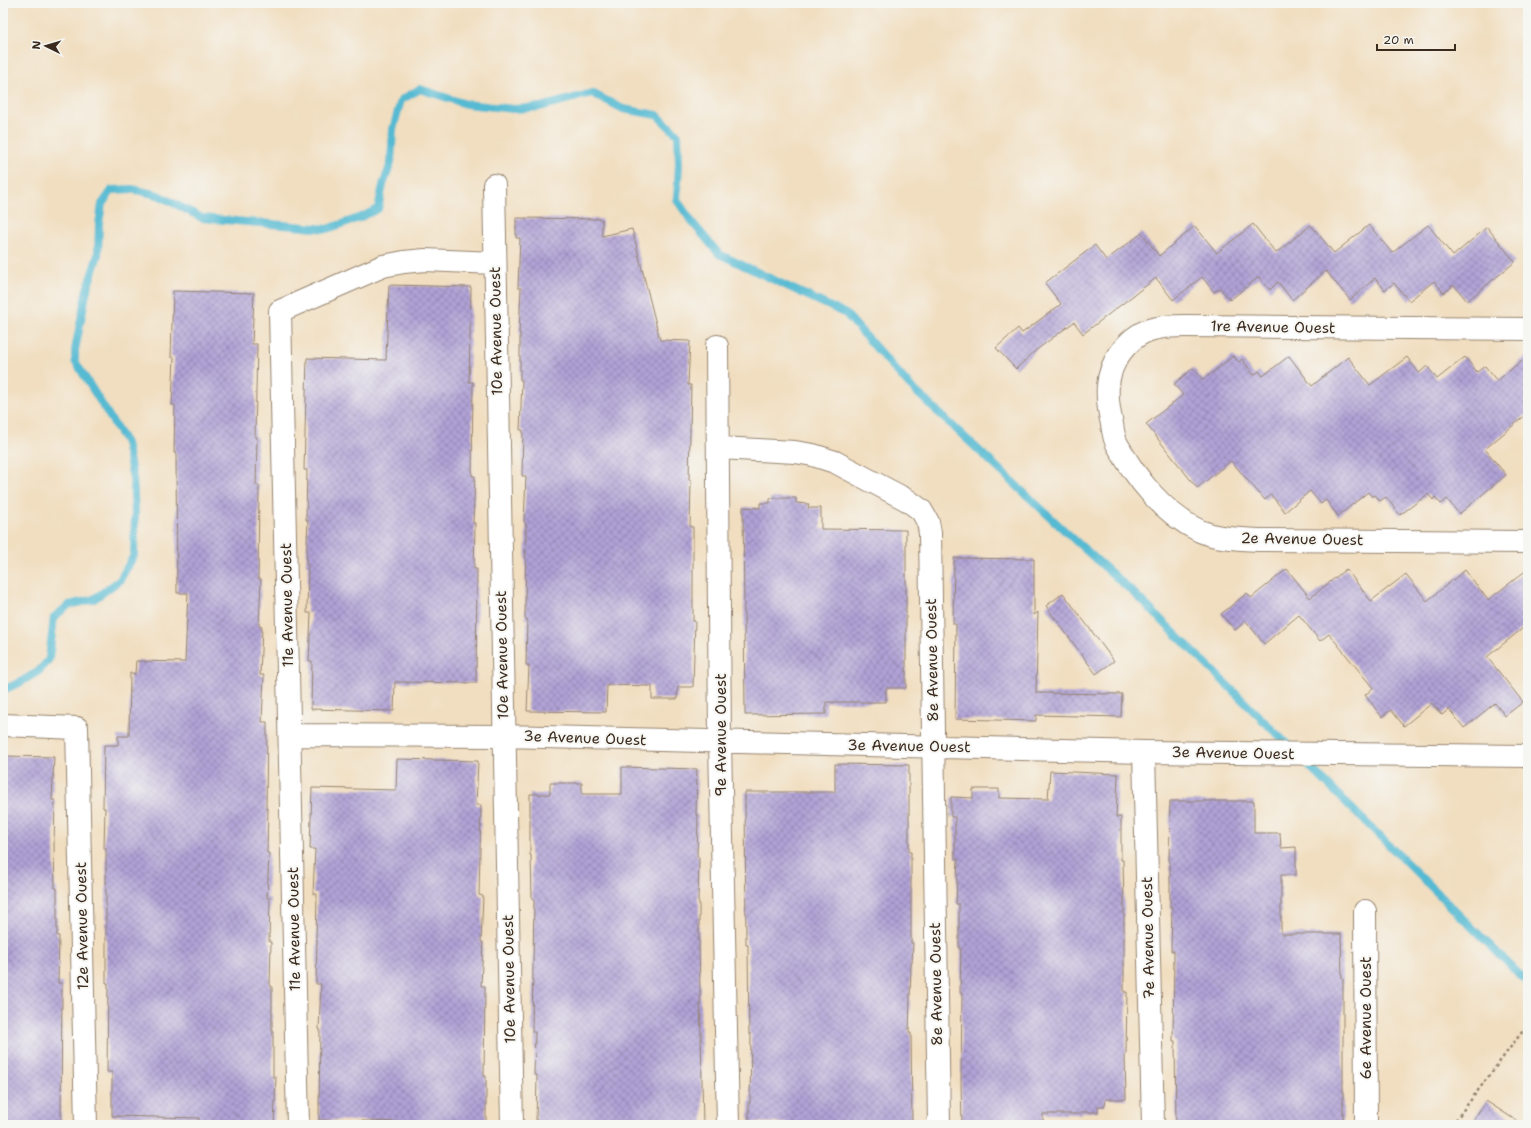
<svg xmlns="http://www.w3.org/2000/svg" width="1531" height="1128" viewBox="0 0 1531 1128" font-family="'Shantell Sans',sans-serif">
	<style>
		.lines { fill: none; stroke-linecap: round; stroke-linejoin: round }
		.stream { stroke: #54bad2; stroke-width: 8 }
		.building { fill: url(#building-cross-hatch) }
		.minor-casing { stroke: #96846f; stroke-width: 24 }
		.path { stroke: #96846f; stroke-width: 2.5; stroke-dasharray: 3 3; stroke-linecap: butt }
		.minor { stroke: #fff; stroke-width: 22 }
		.labels { text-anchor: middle; stroke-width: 4; stroke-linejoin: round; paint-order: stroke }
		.street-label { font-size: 15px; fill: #3b2a1e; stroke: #f6f6f2 }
	</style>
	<defs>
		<pattern id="building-cross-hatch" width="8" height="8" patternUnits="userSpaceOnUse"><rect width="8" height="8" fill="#b0a2d6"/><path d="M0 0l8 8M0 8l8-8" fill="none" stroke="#9084ad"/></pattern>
	</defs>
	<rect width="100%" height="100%" fill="#f6f6f2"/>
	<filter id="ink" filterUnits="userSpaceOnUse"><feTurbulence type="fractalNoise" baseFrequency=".025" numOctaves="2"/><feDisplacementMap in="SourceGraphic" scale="8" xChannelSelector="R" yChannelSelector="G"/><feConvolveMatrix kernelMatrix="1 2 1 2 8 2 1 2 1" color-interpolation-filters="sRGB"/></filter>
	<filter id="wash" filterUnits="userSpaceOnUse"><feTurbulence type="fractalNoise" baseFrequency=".012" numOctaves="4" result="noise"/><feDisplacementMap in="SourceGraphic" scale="16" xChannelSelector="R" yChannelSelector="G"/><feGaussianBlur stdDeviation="0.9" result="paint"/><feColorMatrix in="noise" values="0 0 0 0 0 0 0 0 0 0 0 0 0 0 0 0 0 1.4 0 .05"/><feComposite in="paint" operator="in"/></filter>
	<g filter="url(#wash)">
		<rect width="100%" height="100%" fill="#f1dec0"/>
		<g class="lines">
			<path class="stream" d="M 3,690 L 19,683 L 39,671 L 49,659 L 54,617 L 69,605 L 94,599 L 120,580 L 134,555 L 135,513 L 133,478 L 126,443 L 75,361 L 75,350 L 87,289 L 98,255 L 99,224 L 102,204 L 112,190 L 132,189 L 158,195 L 202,218 L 327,229 L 359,218 L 378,209 L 383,185 L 391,163 L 393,129 L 401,100 L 420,89 L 466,104 L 514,109 L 540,107 L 592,93 L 623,109 L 657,115 L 678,135 L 679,163 L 677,200 L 692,222 L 719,254 L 846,314 L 910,386 L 1080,545 L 1136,595 L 1292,749
				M 1300,757 L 1528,983"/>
		</g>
		<g id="blocks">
			<path class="building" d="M 516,218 L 602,219 L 602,236 L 632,229 L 660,340 L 690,341 L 688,385 L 691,385 L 689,480 L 691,480 L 690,527 L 693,527 L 693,621 L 695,621 L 693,687 L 678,687 L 677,699 L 652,699 L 652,686 L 607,685 L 606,712 L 527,711 L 529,665 L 526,665 L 527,619 L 525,619 L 526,523 L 524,522 L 526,476 L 522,476 L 523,430 L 520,430 L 522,380 L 520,380 L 520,333 L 519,333 L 521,288 L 518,288 L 520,238 L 516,238 Z
				M 1253,224 L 1276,253 L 1311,225 L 1334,253 L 1369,225 L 1392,253 L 1428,225 L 1453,256 L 1487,227 L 1515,262 L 1467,301 L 1454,285 L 1444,293 L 1434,281 L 1409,301 L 1394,283 L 1385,290 L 1375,278 L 1350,300 L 1326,271 L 1292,300 L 1278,282 L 1270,290 L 1259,277 L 1230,300 L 1220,288 L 1214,292 L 1202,277 L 1173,300 L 1156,278 L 1083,334 L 1074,322 L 1035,351 L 1016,369 L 996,348 L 1018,328 L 1022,333 L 1061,304 L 1045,283 L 1095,245 L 1106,260 L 1142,233 L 1159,256 L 1195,226 L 1217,253 Z
				M 389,285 L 471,287 L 469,382 L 473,382 L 472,476 L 475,476 L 473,523 L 475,523 L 474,569 L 477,569 L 476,683 L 395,682 L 394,711 L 311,709 L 312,661 L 309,661 L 311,613 L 307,613 L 308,565 L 306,565 L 308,520 L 306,520 L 307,470 L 304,470 L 307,358 L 386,360 Z
				M 173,291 L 254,293 L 252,344 L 257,344 L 255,437 L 257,437 L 256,485 L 259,485 L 258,579 L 261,579 L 259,626 L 262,627 L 260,675 L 264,675 L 262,722 L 267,722 L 266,809 L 268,809 L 267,853 L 269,853 L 267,898 L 270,898 L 269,942 L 271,942 L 270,986 L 272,986 L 272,1031 L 273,1031 L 273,1077 L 276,1077 L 274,1125 L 199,1125 L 199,1118 L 112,1116 L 112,1072 L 107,1072 L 108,983 L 106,983 L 106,848 L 104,848 L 105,808 L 103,808 L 104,745 L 118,745 L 118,736 L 129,736 L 130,673 L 135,674 L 136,661 L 185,662 L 188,593 L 177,593 L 176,453 L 174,453 L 175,405 L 172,405 L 174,357 L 171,357 Z
				M 1528,355 L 1528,413 L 1485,449 L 1506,475 L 1459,514 L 1447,499 L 1441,504 L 1435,497 L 1433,500 L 1428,494 L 1400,515 L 1386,497 L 1380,501 L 1375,495 L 1372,497 L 1368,492 L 1338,516 L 1326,500 L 1321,504 L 1310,491 L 1285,512 L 1271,495 L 1265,500 L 1231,461 L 1197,488 L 1146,424 L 1183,395 L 1174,384 L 1193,368 L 1203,380 L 1233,356 L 1239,362 L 1242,359 L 1254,375 L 1259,371 L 1263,376 L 1289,356 L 1312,386 L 1348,357 L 1370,385 L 1407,357 L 1419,373 L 1427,366 L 1437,379 L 1465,357 L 1477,372 L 1485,366 L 1497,381 Z
				M 770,498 L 796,498 L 796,503 L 809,504 L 808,508 L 821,508 L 821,529 L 906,530 L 906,688 L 886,688 L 886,702 L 826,702 L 826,714 L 745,715 L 743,507 L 760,508 L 760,503 L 770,503 Z
				M 954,558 L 1034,559 L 1034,615 L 1038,612 L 1036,693 L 1122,694 L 1121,717 L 1036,715 L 1036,721 L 955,719 L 956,624 L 953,624 Z
				M 1287,569 L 1310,598 L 1346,569 L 1371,601 L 1406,574 L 1427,601 L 1465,570 L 1488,600 L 1528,569 L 1528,624 L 1487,657 L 1523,702 L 1505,716 L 1495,703 L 1464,728 L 1449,709 L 1442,715 L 1432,703 L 1404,726 L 1391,710 L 1382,717 L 1365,695 L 1373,688 L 1329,634 L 1320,641 L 1299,615 L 1264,644 L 1246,621 L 1235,630 L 1221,614 L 1247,593 L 1251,598 Z
				M 1063,593 L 1114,661 L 1096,674 L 1046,606 Z
				M 3,756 L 54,757 L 52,800 L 55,800 L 54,845 L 55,888 L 57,888 L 57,936 L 59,936 L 58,983 L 62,983 L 61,1125 L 3,1125 Z
				M 397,759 L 478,761 L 476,805 L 481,805 L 479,895 L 483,896 L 481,942 L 483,942 L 481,986 L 485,986 L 484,1076 L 486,1076 L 486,1125 L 411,1125 L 411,1122 L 319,1120 L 320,1029 L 319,1029 L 321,984 L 316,984 L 317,939 L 316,939 L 317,894 L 313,894 L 315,849 L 310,849 L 312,788 L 396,790 Z
				M 835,764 L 909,765 L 909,852 L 911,852 L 911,943 L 913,943 L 912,963 L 911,963 L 909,1033 L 911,1033 L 912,1125 L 832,1125 L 749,1122 L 749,1102 L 750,1103 L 751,1034 L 749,1034 L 748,945 L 746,945 L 745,792 L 835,792 Z
				M 622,767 L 697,769 L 696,815 L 698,815 L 697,857 L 699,857 L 698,902 L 699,902 L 699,946 L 703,1125 L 627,1125 L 536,1122 L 537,1075 L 534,1075 L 535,1032 L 532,1032 L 534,899 L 532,899 L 531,855 L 530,855 L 530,794 L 550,794 L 550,783 L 582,783 L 582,794 L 622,794 Z
				M 1050,771 L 1118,774 L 1116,817 L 1121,817 L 1121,860 L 1123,860 L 1124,905 L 1124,992 L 1127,992 L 1126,1054 L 1125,1054 L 1126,1099 L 1106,1099 L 1105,1106 L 1098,1106 L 1098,1112 L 1081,1112 L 1080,1114 L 1043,1114 L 1043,1125 L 962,1125 L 961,1081 L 962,993 L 960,993 L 961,949 L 959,949 L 959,904 L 956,904 L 958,859 L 955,859 L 955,817 L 951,817 L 951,797 L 973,798 L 973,789 L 999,789 L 999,798 L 1048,799 Z
				M 1170,801 L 1254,801 L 1254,833 L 1280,833 L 1281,848 L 1296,847 L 1296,875 L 1281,875 L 1281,934 L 1341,934 L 1342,978 L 1343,978 L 1343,1125 L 1176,1125 L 1175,1041 L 1173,1041 L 1174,951 L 1171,951 L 1172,907 L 1170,907 L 1170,862 L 1169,862 Z
				M 1486,1101 L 1523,1125 L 1470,1125 Z"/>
		</g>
	</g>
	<g filter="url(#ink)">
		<use href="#blocks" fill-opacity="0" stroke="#96846f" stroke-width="1"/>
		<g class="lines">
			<defs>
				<path id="minor" d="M 494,185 L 512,1125
					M 1528,329 L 1185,326 C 1177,326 1167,326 1158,328 C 1143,330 1130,340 1121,352 C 1104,374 1106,399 1112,424 C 1113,431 1114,439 1117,444 C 1136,479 1164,514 1200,531 C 1218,539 1242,539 1262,540 L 1528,542
					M 717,346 L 720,742 L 728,1125
					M 719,448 L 795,452 L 813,455 L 835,462 L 907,500 L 921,510 L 928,522 L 930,533 L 939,1125
					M 3,725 L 77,728 L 86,1125
					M 290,735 L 504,736 L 1144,752 L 1528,756
					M 1144,752 L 1153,1125
					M 1365,911 L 1366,1125
					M 298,1125 L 280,311 L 383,266 L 404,262 L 425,260 L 495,263"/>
			</defs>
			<use href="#minor" class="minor-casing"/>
			<path class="path" d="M 1452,1125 L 1528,1024"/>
			<use href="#minor" class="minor"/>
		</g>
	</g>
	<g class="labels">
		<g class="street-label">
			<text transform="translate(1273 327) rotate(1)" y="5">1re Avenue Ouest</text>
			<text transform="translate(496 331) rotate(-91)" y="5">10e Avenue Ouest</text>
			<text transform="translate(1302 539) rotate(1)" y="5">2e Avenue Ouest</text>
			<text transform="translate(287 605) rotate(-91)" y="5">11e Avenue Ouest</text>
			<text transform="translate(502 655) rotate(-91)" y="5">10e Avenue Ouest</text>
			<text transform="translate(932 660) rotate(-91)" y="5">8e Avenue Ouest</text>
			<text transform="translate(721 735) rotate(-90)" y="5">9e Avenue Ouest</text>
			<text transform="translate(585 738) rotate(2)" y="5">3e Avenue Ouest</text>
			<text transform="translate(909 746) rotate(1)" y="5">3e Avenue Ouest</text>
			<text transform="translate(1233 753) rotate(1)" y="5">3e Avenue Ouest</text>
			<text transform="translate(82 926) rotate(-91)" y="5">12e Avenue Ouest</text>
			<text transform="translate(294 929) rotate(-91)" y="5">11e Avenue Ouest</text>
			<text transform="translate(1148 938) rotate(-91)" y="5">7e Avenue Ouest</text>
			<text transform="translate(509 979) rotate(-91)" y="5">10e Avenue Ouest</text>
			<text transform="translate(936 984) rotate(-91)" y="5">8e Avenue Ouest</text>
			<text transform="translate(1366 1018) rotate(-90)" y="5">6e Avenue Ouest</text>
		</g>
	</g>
	<rect width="1531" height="1128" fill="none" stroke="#f6f6f2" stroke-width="16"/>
	<g transform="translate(46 46) rotate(275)" stroke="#f6f6f2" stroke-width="3" paint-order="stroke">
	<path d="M0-3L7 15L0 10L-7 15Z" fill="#3b2a1e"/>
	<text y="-6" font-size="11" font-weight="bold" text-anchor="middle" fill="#3b2a1e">N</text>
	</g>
	<path d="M1377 44v6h78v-6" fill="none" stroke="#3b2a1e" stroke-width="2"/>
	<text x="1383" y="44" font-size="12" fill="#3b2a1e" stroke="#f6f6f2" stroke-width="3" paint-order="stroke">20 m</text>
</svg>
